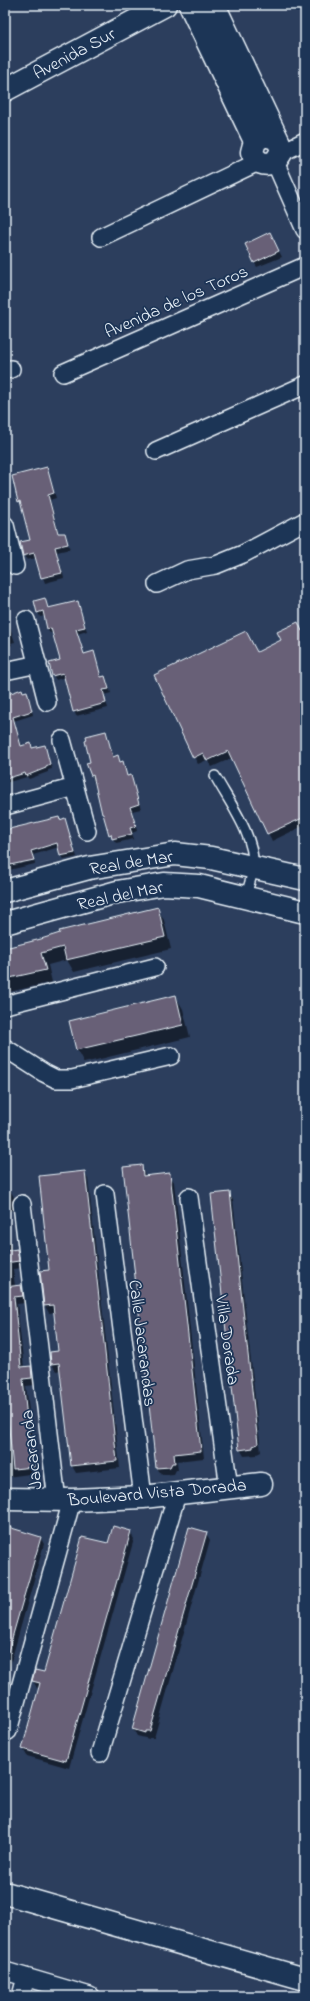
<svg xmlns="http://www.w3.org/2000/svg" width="310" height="2001" viewBox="0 0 310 2001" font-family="'Indie Flower',sans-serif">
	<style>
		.shadow { fill: #0007 }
		.building { fill: #676177; stroke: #e8f1f8 }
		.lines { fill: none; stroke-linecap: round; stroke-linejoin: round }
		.lane-casing { stroke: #e8f1f8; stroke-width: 12 }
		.street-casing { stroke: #e8f1f8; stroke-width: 20 }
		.secondary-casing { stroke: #e8f1f8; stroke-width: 25 }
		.lane { stroke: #1d3557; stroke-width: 9 }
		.street { stroke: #1d3557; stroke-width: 17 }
		.secondary { stroke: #1d3557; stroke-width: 22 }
		.labels { text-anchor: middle; stroke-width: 3.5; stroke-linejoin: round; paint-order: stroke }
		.street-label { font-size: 18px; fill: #e8f1f8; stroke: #1d3557 }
	</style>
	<rect width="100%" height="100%" fill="#2c3e5d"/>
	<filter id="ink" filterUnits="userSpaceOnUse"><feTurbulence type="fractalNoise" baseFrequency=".025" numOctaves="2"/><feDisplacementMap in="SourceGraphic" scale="8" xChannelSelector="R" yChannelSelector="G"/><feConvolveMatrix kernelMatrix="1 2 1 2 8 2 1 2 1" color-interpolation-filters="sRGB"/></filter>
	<g filter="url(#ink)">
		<path class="shadow" d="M 273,239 L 282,257 L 257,267 L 254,262 Z
			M 47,468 L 56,498 L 50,500 L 59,534 L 64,534 L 70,549 L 57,552 L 64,578 L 45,583 L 36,558 L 27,560 L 24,555 L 31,541 L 13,477 Z
			M 45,599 L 49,609 L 77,602 L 87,631 L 77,634 L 84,655 L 94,653 L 102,677 L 105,677 L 107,681 L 111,693 L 104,695 L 108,708 L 76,716 L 65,677 L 56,680 L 53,675 L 61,661 L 53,633 L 50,633 L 47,629 L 45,616 L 40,617 L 38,612 Z
			M 6,615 L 15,642 L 11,643 L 12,645 L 5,647 L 5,616 Z
			M 305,630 L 305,825 L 272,841 L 232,758 L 212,767 L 207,760 L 198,764 L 194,757 L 257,653 Z
			M 22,690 L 23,693 L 27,692 L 29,696 L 33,715 L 14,721 L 22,746 L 31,744 L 33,748 L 45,746 L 52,769 L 48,770 L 48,772 L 29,779 L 27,777 L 5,783 L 5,694 Z
			M 105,732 L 114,757 L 117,757 L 120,763 L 122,762 L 128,777 L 131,776 L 133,781 L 141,809 L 132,811 L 137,831 L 132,833 L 134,839 L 116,843 L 110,834 L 92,776 L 92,763 Z
			M 64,819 L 77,857 L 64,860 L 59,847 L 33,855 L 35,864 L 5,871 L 5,831 Z
			M 157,908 L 164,920 L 171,949 L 74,972 L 67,960 L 48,965 L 52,982 L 5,993 L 5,949 Z
			M 176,997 L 183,1009 L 190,1037 L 84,1063 L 77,1050 L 70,1022 Z
			M 141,1166 L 146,1177 L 169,1174 L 174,1182 L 204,1458 L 177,1461 L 178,1470 L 176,1470 L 174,1474 L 162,1475 L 157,1468 L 124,1167 Z
			M 84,1172 L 88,1179 L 120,1468 L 76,1473 L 72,1466 L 61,1370 L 56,1371 L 52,1364 L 59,1352 L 55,1312 L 49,1313 L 45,1306 L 50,1271 Z
			M 11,1192 L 15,1199 L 16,1208 L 16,1210 L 6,1211 L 11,1251 L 17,1251 L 21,1258 L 22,1268 L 13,1269 L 15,1286 L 21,1286 L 25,1293 L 26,1303 L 17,1304 L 24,1368 L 31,1367 L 35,1374 L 36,1385 L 26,1386 L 37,1473 L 7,1477 L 5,1481 L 5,1193 Z
			M 229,1193 L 233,1200 L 261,1452 L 257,1454 L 257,1455 L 244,1456 L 240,1449 Z
			M 5,1527 L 40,1537 L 44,1544 L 5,1683 Z
			M 130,1532 L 134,1539 L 69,1768 L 27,1756 L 23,1749 L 40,1688 L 37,1688 L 33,1681 L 44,1673 L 109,1545 Z
			M 206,1533 L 210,1540 L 154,1738 L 149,1738 L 149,1739 L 137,1736 L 133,1729 Z"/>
		<path class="building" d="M 270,232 L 279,251 L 254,263 L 245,244 Z
			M 47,467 L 54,493 L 48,495 L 58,533 L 65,533 L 68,544 L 55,547 L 62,573 L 41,578 L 34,553 L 23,556 L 20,542 L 30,540 L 20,501 L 18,502 L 12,476 Z
			M 45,598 L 48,608 L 78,601 L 85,627 L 76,629 L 84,654 L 94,651 L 101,677 L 105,676 L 109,689 L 103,690 L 106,703 L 73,712 L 63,673 L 52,676 L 49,663 L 60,660 L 51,628 L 47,629 L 43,611 L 37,613 L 34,601 Z
			M 298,622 L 302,631 L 305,629 L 305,817 L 267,834 L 228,751 L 207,761 L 203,753 L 193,758 L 154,675 L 246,631 L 257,652 L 281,640 L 277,632 Z
			M 22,689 L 23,692 L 27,691 L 32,711 L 13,717 L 21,746 L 31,743 L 32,748 L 45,745 L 50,764 L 46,766 L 46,768 L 26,776 L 25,773 L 5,779 L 5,695 Z
			M 106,731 L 113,757 L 118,755 L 120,762 L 123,761 L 127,776 L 131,775 L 139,804 L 130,807 L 136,826 L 130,828 L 132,834 L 112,839 L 111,834 L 109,835 L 103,814 L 102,814 L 93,775 L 91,776 L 86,763 L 90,762 L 85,741 L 87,740 L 86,736 Z
			M 59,817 L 60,820 L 65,818 L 75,853 L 60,856 L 57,843 L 31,851 L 34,860 L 5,866 L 5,830 Z
			M 158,907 L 165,937 L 66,960 L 63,947 L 41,953 L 46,970 L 5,979 L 5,948 L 41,939 L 60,933 L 59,931 Z
			M 176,995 L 183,1025 L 76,1050 L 69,1021 Z
			M 142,1165 L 143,1176 L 170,1173 L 201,1451 L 174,1454 L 175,1463 L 172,1463 L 170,1467 L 156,1468 L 123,1167 Z
			M 85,1171 L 117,1461 L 71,1466 L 59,1363 L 51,1364 L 50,1352 L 58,1351 L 53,1305 L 44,1306 L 40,1271 L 49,1270 L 39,1176 Z
			M 230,1192 L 258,1444 L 253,1446 L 253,1448 L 239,1450 L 211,1194 Z
			M 17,1249 L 19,1261 L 5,1263 L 5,1251 Z
			M 21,1285 L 23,1296 L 14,1297 L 21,1367 L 31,1366 L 32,1378 L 23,1379 L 30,1449 L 33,1448 L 34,1467 L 13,1469 L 5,1388 L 5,1287 Z
			M 5,1526 L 41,1537 L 8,1652 L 5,1651 Z
			M 113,1526 L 131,1531 L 66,1761 L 22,1749 L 40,1683 L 32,1681 L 35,1670 L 44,1672 L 82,1537 L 108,1543 Z
			M 189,1527 L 207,1532 L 150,1731 L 145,1731 L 145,1733 L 132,1729 Z"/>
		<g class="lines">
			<defs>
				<path id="lane" d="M 215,776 C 229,802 256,837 253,868 C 252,878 248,888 245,898"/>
				<path id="street" d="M 281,153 L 305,141
					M 275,162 L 305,230
					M 101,237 L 258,162
					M 5,370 L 11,369
					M 63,373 L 305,266
					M 156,451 L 305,385
					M 5,525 L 15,566
					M 157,584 L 187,570 L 216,565 L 243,554 L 305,521
					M 26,620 L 47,702
					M 5,671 L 38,664
					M 62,740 L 87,831
					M 5,806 L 75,787
					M 5,1005 L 155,967
					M 5,1048 L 44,1073 L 56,1079 L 72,1079 L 171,1056
					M 105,1194 L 143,1497
					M 189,1197 L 229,1488
					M 22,1204 L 57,1501
					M 8,1731 L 72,1500
					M 100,1753 L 177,1494
					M 5,1971 L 90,1996
					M 21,1996 L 26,1977"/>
				<path id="secondary" d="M 190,5 L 255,141
					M 214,5 L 281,147 L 281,153 L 275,162 C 264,166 256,163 252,152 L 255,141 L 264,135 L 275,138
					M 5,90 L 165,5
					M 5,891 L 89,868 L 175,854 L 211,858 L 305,879
					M 5,923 L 117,892 L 164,884 L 199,886 L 305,912
					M 5,1499 L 72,1500 L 143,1497 L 261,1484
					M 5,1893 L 305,1979"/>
			</defs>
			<use href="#lane" class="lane-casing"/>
			<use href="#street" class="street-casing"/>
			<use href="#secondary" class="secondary-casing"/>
			<use href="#lane" class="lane"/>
			<use href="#street" class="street"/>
			<use href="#secondary" class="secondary"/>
		</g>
	</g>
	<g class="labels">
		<g class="street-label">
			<text transform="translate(74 53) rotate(-28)" y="6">Avenida Sur</text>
			<text transform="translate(176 301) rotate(-24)" y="6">Avenida de los Toros</text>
			<text transform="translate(131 862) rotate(-9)" y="6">Real de Mar</text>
			<text transform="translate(120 895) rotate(-12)" y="6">Real del Mar</text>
			<text transform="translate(228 1340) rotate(82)" y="6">Villa Dorada</text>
			<text transform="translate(143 1343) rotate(83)" y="6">Calle Jacarandas</text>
			<text transform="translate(31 1450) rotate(-97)" y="6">Jacaranda</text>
			<text transform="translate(157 1492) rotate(-5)" y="6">Boulevard Vista Dorada</text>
		</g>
	</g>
	<rect width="310" height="2001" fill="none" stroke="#1d3557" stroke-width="20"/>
	<rect x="10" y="10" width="290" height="1981" fill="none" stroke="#e8f1f8" stroke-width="1.5" filter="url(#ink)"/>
</svg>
